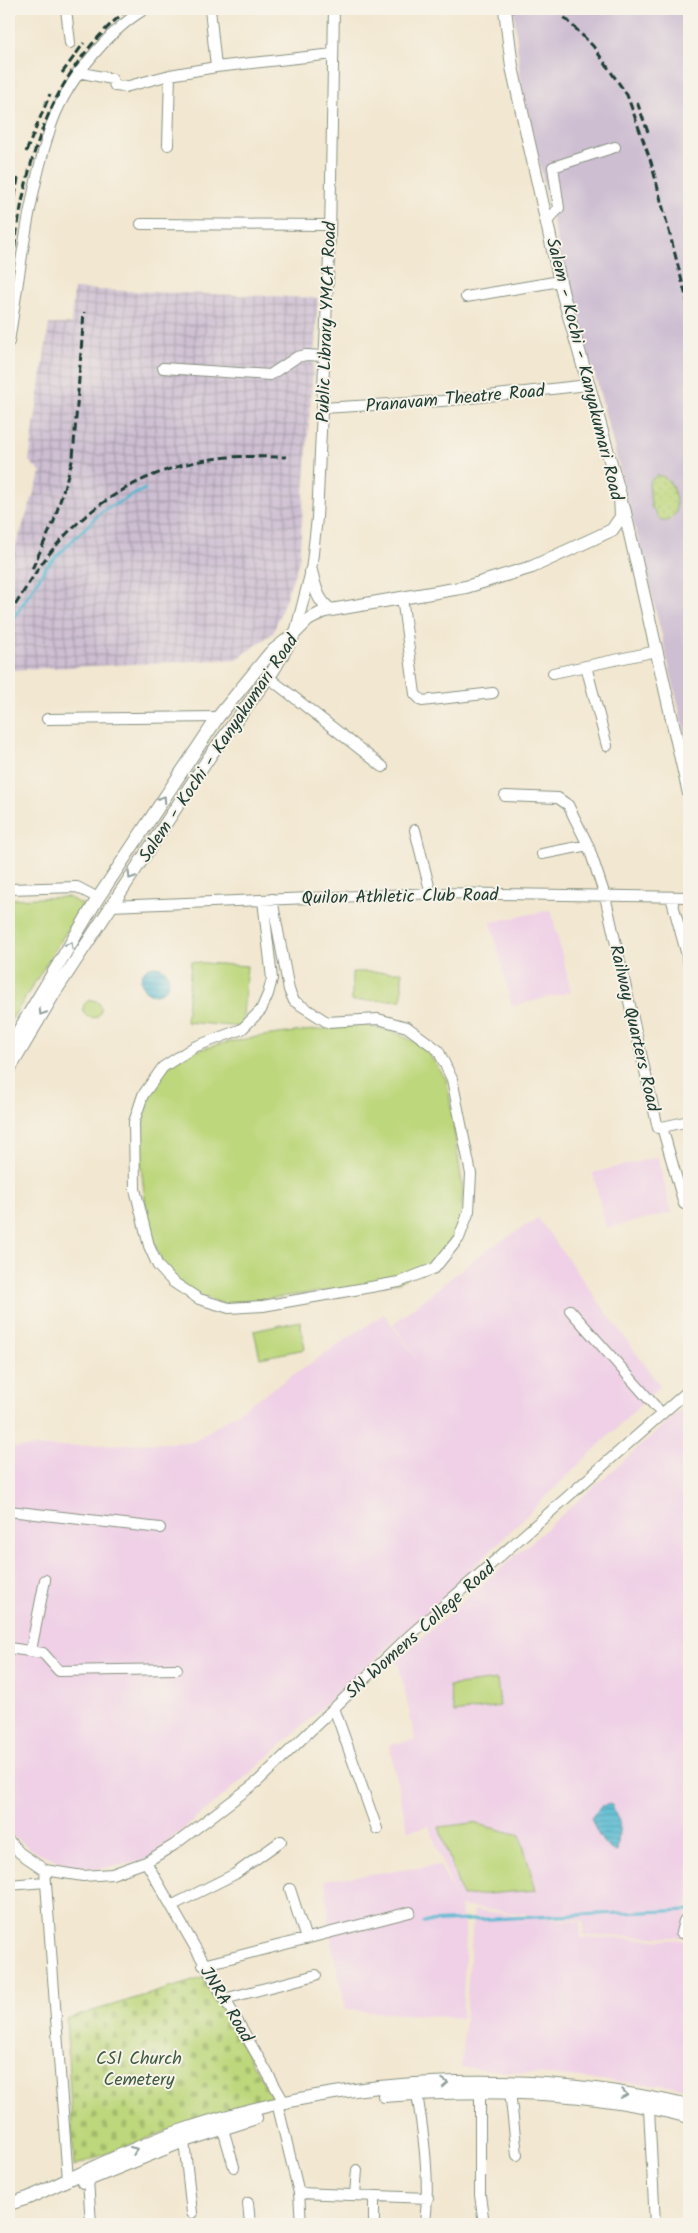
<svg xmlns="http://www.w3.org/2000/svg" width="698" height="2233" viewBox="0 0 698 2233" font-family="Kalam,sans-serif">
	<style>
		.built { fill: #efd0e6 }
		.industrial { fill: url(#industrial-grid) }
		.railway { fill: #cdbed2 }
		.grass { fill: url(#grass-dots); stroke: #6e8a58 }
		.cemetery { fill: url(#cemetery-stones); stroke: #6e8a58 }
		.park { fill: #bdd77c; stroke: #6e8a58 }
		.water { fill: url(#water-rules); stroke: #397b83 }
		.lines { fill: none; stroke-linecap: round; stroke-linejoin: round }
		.stream { stroke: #53b9d2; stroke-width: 3 }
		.minor-casing { stroke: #889282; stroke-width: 12 }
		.major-casing { stroke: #889282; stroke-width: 14 }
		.minor { stroke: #fff; stroke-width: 10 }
		.major { stroke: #fff; stroke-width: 12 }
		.rail { stroke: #1f3d34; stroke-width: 3; stroke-dasharray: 8 4; stroke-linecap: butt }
		.oneway { stroke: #8f9e9a }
		.labels { text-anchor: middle; stroke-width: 4; stroke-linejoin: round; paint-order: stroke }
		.street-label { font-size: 18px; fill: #1f3d34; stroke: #f7f3e8 }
		.park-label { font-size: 18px; fill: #3f5c42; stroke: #f7f3e8 }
	</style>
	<defs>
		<pattern id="industrial-grid" width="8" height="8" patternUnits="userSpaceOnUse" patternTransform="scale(1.25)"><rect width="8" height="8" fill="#cdbed2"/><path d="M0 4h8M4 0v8" fill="none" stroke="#a69cab"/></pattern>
		<pattern id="grass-dots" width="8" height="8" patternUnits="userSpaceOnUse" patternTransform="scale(1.25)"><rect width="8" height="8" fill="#bdd77c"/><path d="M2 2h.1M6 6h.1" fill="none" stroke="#a2b96c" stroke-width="1.8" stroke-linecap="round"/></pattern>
		<pattern id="cemetery-stones" width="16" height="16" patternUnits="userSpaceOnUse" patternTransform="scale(1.25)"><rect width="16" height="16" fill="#bdd77c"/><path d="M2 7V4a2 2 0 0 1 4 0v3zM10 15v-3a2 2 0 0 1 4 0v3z" fill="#a2b96c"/></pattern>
		<pattern id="water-rules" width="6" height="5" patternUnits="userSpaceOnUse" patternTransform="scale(1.25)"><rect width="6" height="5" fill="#53b9d2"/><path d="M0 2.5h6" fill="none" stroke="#4498ab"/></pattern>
	</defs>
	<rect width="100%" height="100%" fill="#f7f3e8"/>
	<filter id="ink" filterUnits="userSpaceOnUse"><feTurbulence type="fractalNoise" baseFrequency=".02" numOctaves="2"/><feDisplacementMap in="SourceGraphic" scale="10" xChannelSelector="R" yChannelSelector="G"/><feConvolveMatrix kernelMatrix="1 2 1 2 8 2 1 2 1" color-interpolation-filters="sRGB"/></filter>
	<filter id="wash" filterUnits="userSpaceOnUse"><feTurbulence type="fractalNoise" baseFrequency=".0096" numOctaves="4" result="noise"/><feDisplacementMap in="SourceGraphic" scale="20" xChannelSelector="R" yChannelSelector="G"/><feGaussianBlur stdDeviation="1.12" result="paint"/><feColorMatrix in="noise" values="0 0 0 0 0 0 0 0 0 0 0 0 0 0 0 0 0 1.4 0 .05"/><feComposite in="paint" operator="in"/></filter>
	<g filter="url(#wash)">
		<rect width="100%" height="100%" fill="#f2e7d0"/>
		<path class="built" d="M 551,910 L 571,992 L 512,1006 L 491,922 Z
			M 658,1157 L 671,1213 L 606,1228 L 593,1173 Z
			M 538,1218 L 660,1386 L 426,1613 L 249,1774 L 145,1861 L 98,1869 L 66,1864 L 34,1851 L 9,1833 L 9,1448 L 193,1442 L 384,1314 L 428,1375 L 393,1324 L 485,1251 Z
			M 689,1403 L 689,1905 L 685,1905 L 689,1937 L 584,1936 L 583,1921 L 460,1906 L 466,1934 L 462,2018 L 346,2010 L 332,1946 L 325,1880 L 440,1865 L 456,1898 L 429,1826 L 408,1831 L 389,1745 L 415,1740 L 399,1665 L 396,1661 Z
			M 474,1910 L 580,1922 L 581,1938 L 688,1940 L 689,2088 L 461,2067 Z"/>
		<path class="industrial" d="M 74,289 L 318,298 L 299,561 L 273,633 L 237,659 L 9,670 L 9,631 L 15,616 L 9,614 L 9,566 L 41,472 L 29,461 L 49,324 L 71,324 Z"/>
		<path class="railway" d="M 514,9 L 689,9 L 689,750 L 648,578 L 597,382 L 570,296 L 520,78 Z"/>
		<path class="grass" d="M 657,475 C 674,477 677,499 676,513 L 668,521 L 661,521 L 651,506 L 649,482 Z"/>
		<path class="cemetery" d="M 203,1978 L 272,2097 L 178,2127 L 74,2166 L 66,2019 Z"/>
		<path class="park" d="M 68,897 L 83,905 L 12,1019 L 9,1017 L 9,899 Z
			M 191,962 L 247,966 L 242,1027 L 186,1022 Z
			M 352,972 L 402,972 L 402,1000 L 352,1001 Z
			M83 1009a9 9 0 1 1 18 0a9 9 0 1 1-18 0Z
			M 362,1025 L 392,1031 L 413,1041 L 428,1053 L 446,1079 L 449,1093 L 463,1191 L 461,1214 L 454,1234 L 441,1255 L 420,1270 L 399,1282 L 225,1304 C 207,1299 185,1291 173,1276 C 167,1269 162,1261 158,1253 C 146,1227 134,1132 142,1104 C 144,1096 164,1069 171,1064 C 207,1036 314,1031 362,1025 Z
			M 300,1321 L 305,1349 L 260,1358 L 254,1331 Z
			M 497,1680 L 500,1706 L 454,1713 L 449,1686 Z
			M 473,1823 L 520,1835 L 536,1890 L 462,1896 L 439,1827 Z"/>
		<path class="water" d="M141 980a14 14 0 1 1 28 0a14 14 0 1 1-28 0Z
			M 611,1804 L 620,1821 L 617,1852 C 604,1850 595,1829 591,1818 L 601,1806 Z"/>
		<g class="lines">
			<path class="stream" d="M 9,626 L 46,567 L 102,511 L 145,489
				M 424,1922 L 689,1910"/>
		</g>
	</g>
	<g filter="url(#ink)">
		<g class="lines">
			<defs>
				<path id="minor" d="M 66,9 L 70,43
					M 210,9 L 216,67 L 333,54
					M 78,72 L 112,79 L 115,86 L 125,87 L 170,75 L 216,67
					M 168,145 L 170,75
					M 548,220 L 559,208 L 553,167 L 615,147
					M 141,224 L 329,225
					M 466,297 L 560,281
					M 9,342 C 20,271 28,198 50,129 C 63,86 106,32 145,9
					M 163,368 L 270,375 L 297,357 L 306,355 L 324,356
					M 322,408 L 442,401 L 588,385
					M 402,597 L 415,694 L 422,701 L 493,693
					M 295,633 L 311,571 L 317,518 L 330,236 L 334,9
					M 586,666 L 607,746
					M 553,673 L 657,651
					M 268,677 L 383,767
					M 47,719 L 218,717
					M 505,796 L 558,798 L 568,805 L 588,845 L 605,896 L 658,1128 L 689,1121
					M 415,830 L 431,894
					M 542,854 L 588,845
					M 9,889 L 77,887 L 98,898
					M 671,897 L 689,963
					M 263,900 L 272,979 L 268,994 L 261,1010 L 242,1029 L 194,1047 L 163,1067 L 143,1095 L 134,1122 L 135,1189 L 149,1246 L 158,1266 L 173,1282 L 199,1299 L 229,1308 L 263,1306 L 399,1282 L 435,1268 L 459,1238 L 469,1211 L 471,1174 L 452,1079 L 438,1050 L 407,1027 L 378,1019 L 327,1022 L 294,1001 L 289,990 L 272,899
					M 110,906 L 436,893 L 689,897
					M 662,1127 L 684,1204
					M 570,1310 L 662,1414
					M 9,1511 L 160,1528
					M 9,1648 L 43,1653 L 59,1671 L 177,1669
					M 31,1650 L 45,1580
					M 334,1708 L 377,1829
					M 9,1841 L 20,1853 L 45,1870 L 83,1876 L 112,1874 L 146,1862 L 174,1845 L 257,1782 L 408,1637 L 689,1390
					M 146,1862 L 284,2102
					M 45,1870 L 68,2180
					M 9,1885 L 45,1882
					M 290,1889 L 306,1939
					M 171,1906 L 235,1874 L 281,1841
					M 681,1933 L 684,1921 L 689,1917
					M 203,1965 L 410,1912
					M 224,1999 L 316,1975
					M 480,2091 L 480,2195 L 484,2224
					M 510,2091 L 517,2155
					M 417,2094 C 424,2137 430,2180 425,2224
					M 649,2109 L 655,2224
					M 279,2111 L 299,2193 L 301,2224
					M 223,2129 L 234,2167
					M 184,2141 L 192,2213
					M 88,2180 L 91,2224
					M 299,2193 L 428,2198
					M 355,2194 L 357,2170
					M 248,2203 L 250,2224
					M 374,2224 L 374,2197"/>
				<path id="major" d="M 624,508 L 689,794
					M 311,571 C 315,586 317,601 331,610
					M 9,1047 L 98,898 L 218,717 L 270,653 L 289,638
					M 9,1070 L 55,992 L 212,753 L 273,671 L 295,633 L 308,620 L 325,611 L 466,587 L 532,567 L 612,530 L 621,517 L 620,495 L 563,295 L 512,67 L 505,9
					M 384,2096 C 486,2089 590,2090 689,2117
					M 83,2182 L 184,2141 L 256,2118
					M 9,2204 L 28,2198 C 77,2176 126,2150 177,2132 C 339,2076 522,2066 689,2106"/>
			</defs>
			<use href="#minor" class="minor-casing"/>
			<use href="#major" class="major-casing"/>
			<use href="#minor" class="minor"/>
			<use href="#major" class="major"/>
			<path class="rail" d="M 556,9 L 593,46 L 627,95 L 651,162 L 689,308
				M 62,73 L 84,43
				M 637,102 L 649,135
				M 26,152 L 50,94
				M 9,233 L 18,178
				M 9,296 C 20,186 38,83 128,9
				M 32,569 L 54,521 L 73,458 L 84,312
				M 9,615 C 23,593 37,568 54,548 C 98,495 160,463 229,457 C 248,456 267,457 286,457"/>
		</g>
		<defs><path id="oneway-chevron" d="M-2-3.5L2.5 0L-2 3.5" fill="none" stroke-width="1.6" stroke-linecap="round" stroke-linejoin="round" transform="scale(1.25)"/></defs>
		<g class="oneway">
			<use href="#oneway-chevron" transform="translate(163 799) rotate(-57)"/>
			<use href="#oneway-chevron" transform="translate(131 876) rotate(122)"/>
			<use href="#oneway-chevron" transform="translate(70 945) rotate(-59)"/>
			<use href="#oneway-chevron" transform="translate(42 1012) rotate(122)"/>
			<use href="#oneway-chevron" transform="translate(445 2083) rotate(-3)"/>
			<use href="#oneway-chevron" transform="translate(624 2094) rotate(10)"/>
			<use href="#oneway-chevron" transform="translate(134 2150) rotate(-23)"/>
		</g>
	</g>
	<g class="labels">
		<g class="street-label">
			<text transform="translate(326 322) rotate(-88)" y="6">Public Library YMCA Road</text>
			<text transform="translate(585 369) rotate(76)" y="6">Salem - Kochi - Kanyakumari Road</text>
			<text transform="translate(455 398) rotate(-5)" y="6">Pranavam Theatre Road</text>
			<text transform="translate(218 748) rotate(-56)" y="6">Salem - Kochi - Kanyakumari Road</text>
			<text transform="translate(400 896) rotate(-1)" y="6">Quilon Athletic Club Road</text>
			<text transform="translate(635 1028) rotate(77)" y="6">Railway Quarters Road</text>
			<text transform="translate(420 1630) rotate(-42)" y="6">SN Womens College Road</text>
			<text transform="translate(227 2004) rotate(59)" y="6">JNRA Road</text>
		</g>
		<g class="park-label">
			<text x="139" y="2064">CSI Church<tspan x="139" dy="21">Cemetery</tspan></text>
		</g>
	</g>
	<rect width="698" height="2233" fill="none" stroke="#f7f3e8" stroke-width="30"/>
</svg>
